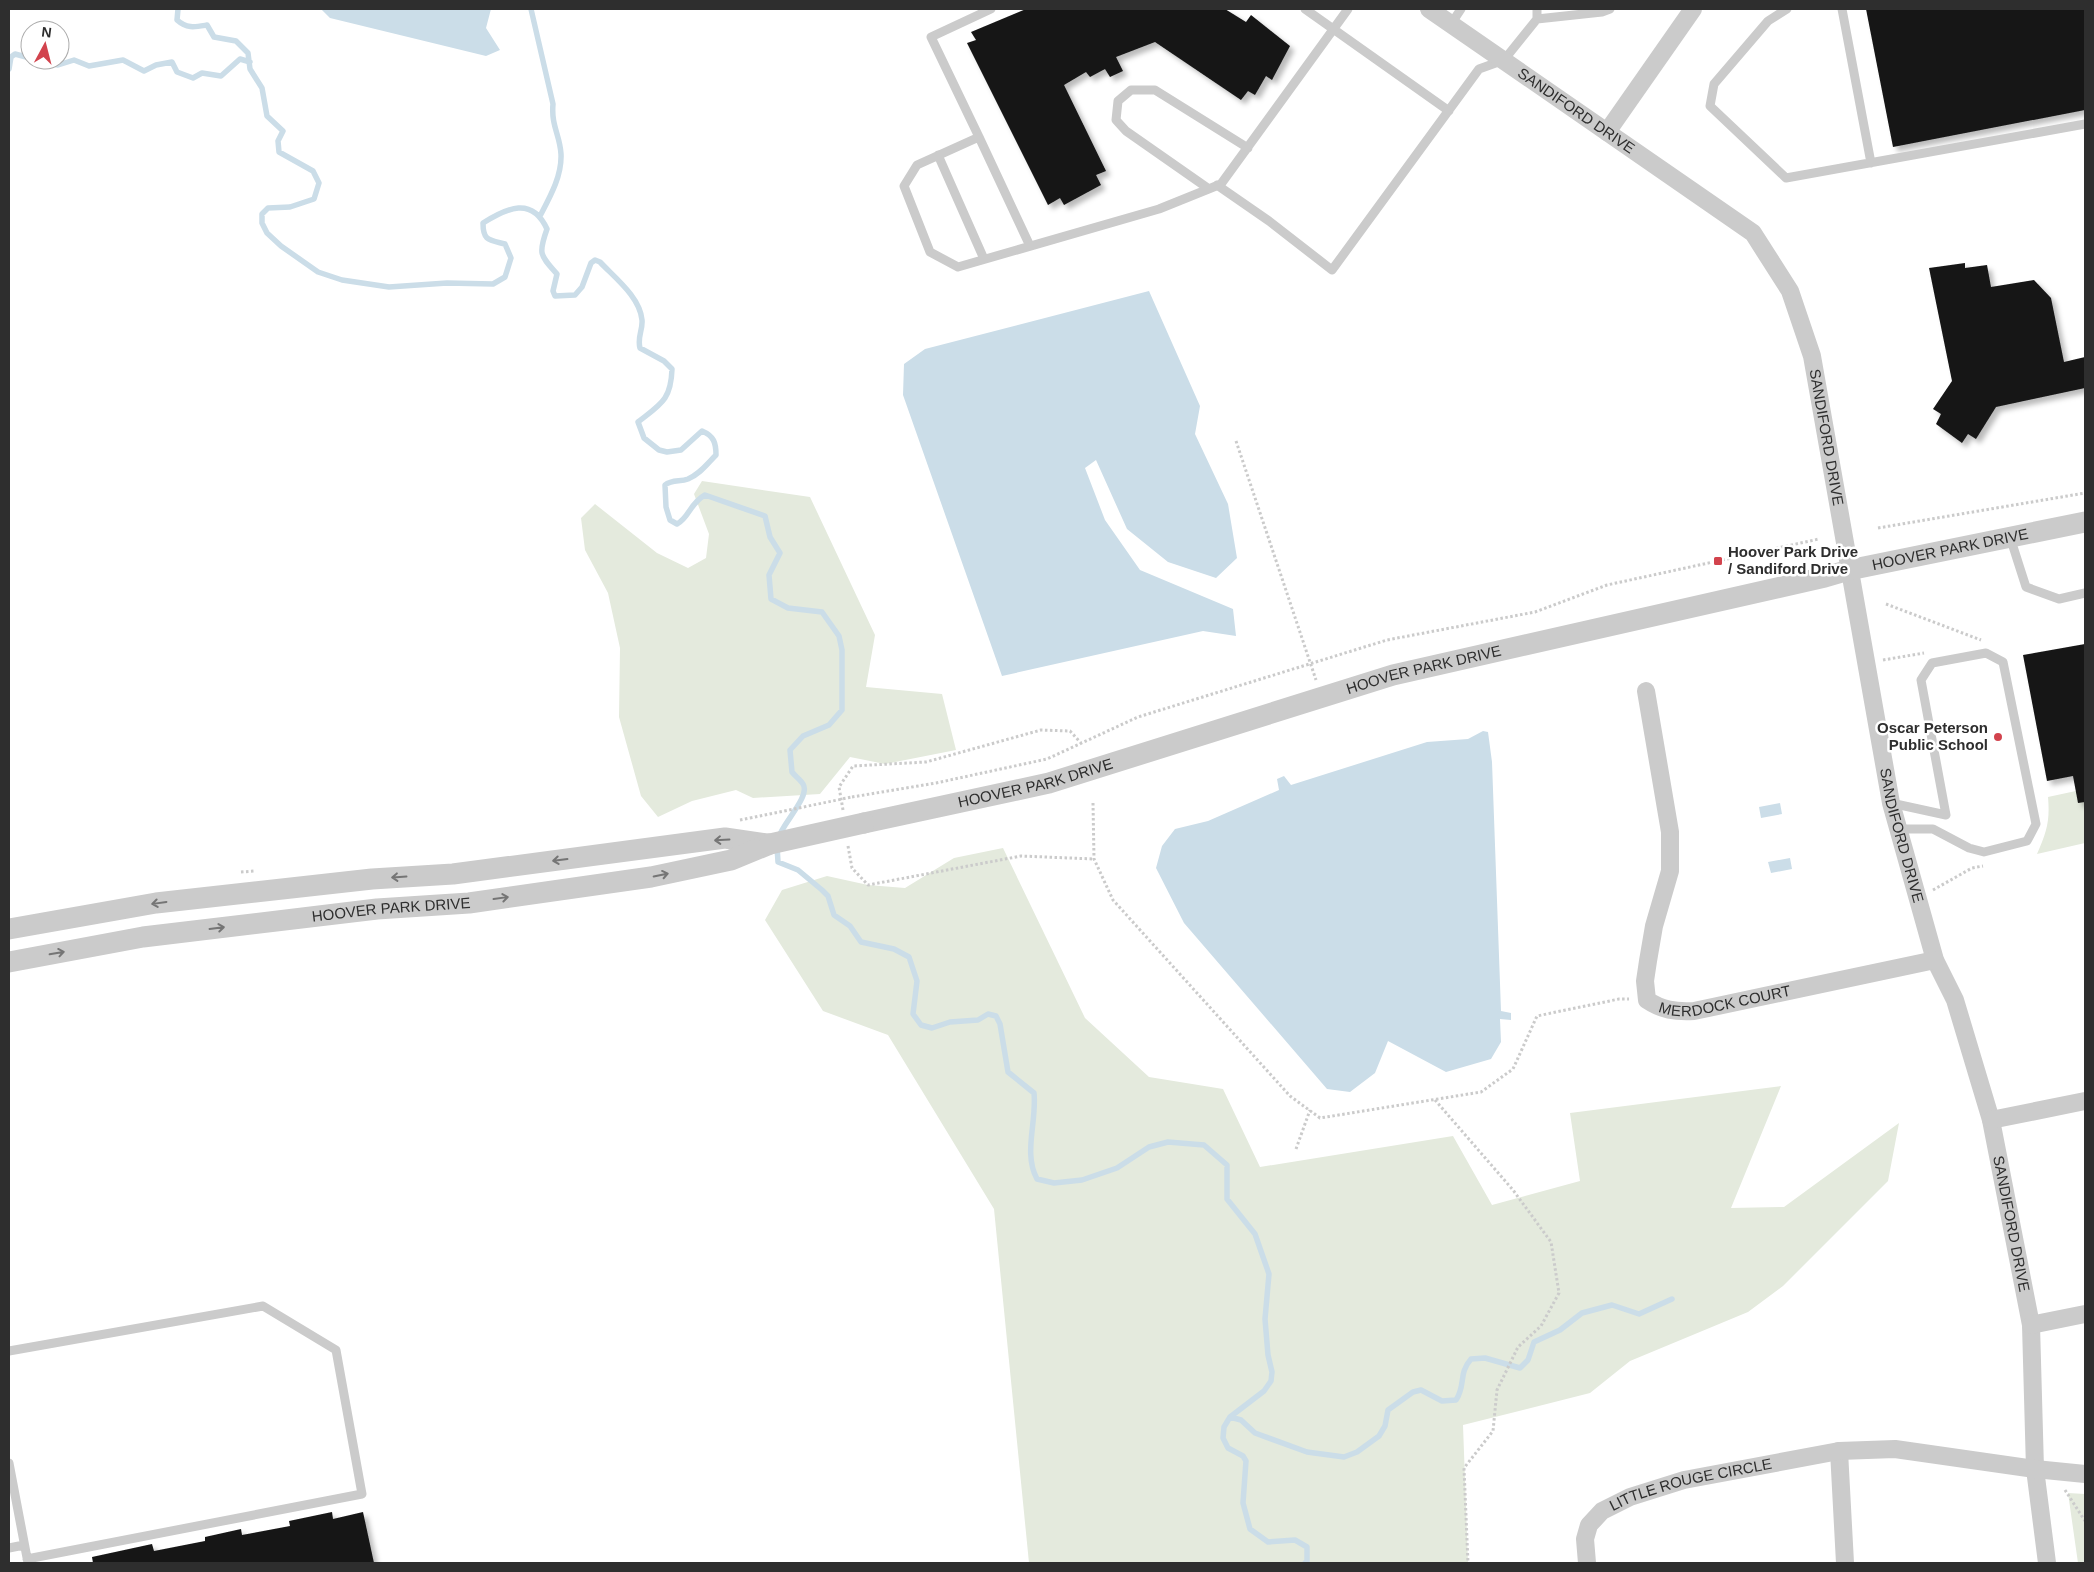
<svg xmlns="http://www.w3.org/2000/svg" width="2094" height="1572" viewBox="0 0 2094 1572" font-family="Arial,sans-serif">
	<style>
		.green { fill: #e4eadd }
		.water { fill: #cbdde8 }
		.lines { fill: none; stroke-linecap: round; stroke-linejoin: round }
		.stream { stroke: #cbdde8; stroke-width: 5.5 }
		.building { fill: #151515; filter: url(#shadow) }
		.path { stroke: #cbcbcb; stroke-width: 3; stroke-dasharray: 2.5 2.5; stroke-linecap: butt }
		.service { stroke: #cbcbcb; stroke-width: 9 }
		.minor { stroke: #cbcbcb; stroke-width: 18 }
		.tertiary { stroke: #cbcbcb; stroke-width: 21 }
		.path-bridge { stroke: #cbcbcb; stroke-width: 3; stroke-dasharray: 2.5 2.5; stroke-linecap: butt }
		.tertiary-bridge { stroke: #cbcbcb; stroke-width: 21 }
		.oneway { stroke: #757575 }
		.poi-dot { fill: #d2434d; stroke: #fff; stroke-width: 2 }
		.labels { text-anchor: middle; stroke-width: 5; stroke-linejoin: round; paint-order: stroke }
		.street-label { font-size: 15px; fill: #2e2e2e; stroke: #fff }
		.poi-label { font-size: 15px; font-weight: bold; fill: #2e2e2e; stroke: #fff; text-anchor: start }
	</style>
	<defs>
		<filter id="shadow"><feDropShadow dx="4.5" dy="4.5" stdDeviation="2.5" flood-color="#0004"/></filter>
	</defs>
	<rect width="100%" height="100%" fill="#fff"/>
	<path class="green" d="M 702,481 L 810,497 L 875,635 L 866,687 L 942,694 L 956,750 L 885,764 L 850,757 L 820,794 L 753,798 L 736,790 L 692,801 L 658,817 L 641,796 L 619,717 L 620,648 L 608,593 L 585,550 L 581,518 L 595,504 L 657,553 L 688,568 L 706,558 L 709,534 L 694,494 Z
		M 2085,789 L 2085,843 L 2037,854 C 2047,831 2050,821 2048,797 Z
		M 1003,848 L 1085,1018 L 1149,1077 L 1223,1089 L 1260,1167 L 1453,1136 L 1492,1205 L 1580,1181 L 1570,1113 L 1781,1086 L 1731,1208 L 1784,1207 L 1899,1123 L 1888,1181 L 1783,1286 L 1748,1312 L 1630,1361 L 1590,1393 L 1463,1425 L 1468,1563 L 1029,1563 L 994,1209 L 888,1035 L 823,1011 L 765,920 L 782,890 L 827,876 L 868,885 L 905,888 L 954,858 Z
		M 2068,1493 L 2085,1494 L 2085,1563 L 2078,1563 Z"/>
	<path class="water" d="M 321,9 L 491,9 L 486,28 L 500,50 L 486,56 L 330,18 Z
		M 1149,291 L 1200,406 L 1195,434 L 1228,504 L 1237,558 L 1216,578 L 1168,562 L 1127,529 L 1096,460 L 1085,468 L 1105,520 L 1140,570 L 1233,609 L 1236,636 L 1203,631 L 1002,676 L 903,395 L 904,364 L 925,349 Z
		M 1483,731 L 1488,732 L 1492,762 L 1501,1011 L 1511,1013 L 1511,1020 L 1500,1019 L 1501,1042 L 1491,1059 L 1446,1072 L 1388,1041 L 1375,1073 L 1350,1092 L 1327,1089 L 1184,923 L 1156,868 L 1162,846 L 1175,829 L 1208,821 L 1279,790 L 1277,779 L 1284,776 L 1291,785 L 1427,742 L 1468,739 Z
		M 1780,803 L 1782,814 L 1761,818 L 1759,807 Z
		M 1790,858 L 1792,869 L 1771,873 L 1768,862 Z"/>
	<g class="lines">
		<path class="stream" d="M 178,9 L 177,20 C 187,29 195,27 207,25 L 214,37 L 236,41 L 248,53 L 250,69 L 262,88 L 267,116 L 283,131 L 278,141 L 279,152 L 313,171 L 319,183 L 314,199 L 290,207 L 268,208 L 262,214 L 262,223 L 267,233 L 281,246 L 318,272 L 342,280 L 389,287 L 447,283 L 493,284 L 505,277 L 511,258 L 505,244 C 489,240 483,241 483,223 C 507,208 532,196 547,229 C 538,254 540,255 557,274 L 553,291 L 555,296 L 575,295 L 582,287 L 591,263 L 595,260 L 600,262 C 615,278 640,297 642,320 C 643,330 637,337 640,348 L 664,361 L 672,369 C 671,400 661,404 638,422 L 644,438 L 659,450 L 667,452 L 681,450 L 702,431 C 714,436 716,443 716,455 C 707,464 700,474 688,479 C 680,482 672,479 665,485 L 666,507 L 670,520 L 677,524 C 689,518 690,503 705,495 L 765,516 L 770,537 L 780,553 L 769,575 L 771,599 L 788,608 L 822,612 L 839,636 L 842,650 L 842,710 L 829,725 L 803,736 L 790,750 L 792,772 C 795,776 801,780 803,784 C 811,796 782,824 779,837
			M 531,9 L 553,104 C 551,126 560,135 561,154 C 562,176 550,197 540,216
			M 39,60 L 58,65 L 74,60 L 89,66 L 123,60 L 144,71 L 156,65 L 172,62 L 177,72 L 193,78 L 202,73 L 221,76 L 240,59 L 250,62
			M 9,69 L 11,57 L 15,54 L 30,58
			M 777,846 L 778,862 L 798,870 L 822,890 L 828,896 L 834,915 L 850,926 L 861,942 L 894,949 L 909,957 L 917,981 L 913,1014 L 921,1025 L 932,1028 L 950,1022 L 978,1020 L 988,1014 L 996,1016 L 1000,1024 L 1008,1072 L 1034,1093 C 1037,1122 1023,1153 1037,1179 L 1054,1183 L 1082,1180 L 1117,1168 L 1149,1147 L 1168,1142 L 1204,1145 L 1227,1165 L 1227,1199 L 1255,1234 L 1269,1274 L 1265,1319 L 1268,1355 L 1272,1372 L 1271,1381 L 1264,1391 L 1230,1417 L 1224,1427 L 1223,1438 L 1228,1448 L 1243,1456 L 1246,1461 L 1243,1503 L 1250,1529 L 1268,1542 L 1295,1540 L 1307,1547 L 1307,1561 L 1305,1563
			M 1230,1417 L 1241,1420 L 1255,1433 L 1307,1452 L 1344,1457 L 1357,1452 L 1379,1436 L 1385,1426 L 1388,1410 L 1413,1392 L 1421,1390 L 1442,1401 L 1456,1400 C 1466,1385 1458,1374 1471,1359 L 1485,1358 L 1520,1368 L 1528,1360 L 1534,1342 L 1560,1330 L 1582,1313 L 1612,1305 L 1639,1314 L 1672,1299"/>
	</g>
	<path class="building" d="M 1026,9 L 1225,9 L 1246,22 L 1251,15 L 1290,46 L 1272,80 L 1266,76 L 1255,95 L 1248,91 L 1241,100 L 1155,42 L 1116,57 L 1123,71 L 1110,77 L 1105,69 L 1090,77 L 1086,72 L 1064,85 L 1106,171 L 1096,175 L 1101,185 L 1064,205 L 1060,198 L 1048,205 L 967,43 L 976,40 L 971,32 Z
		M 1866,9 L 2085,9 L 2085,110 L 1893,147 Z
		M 1965,263 L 1965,268 L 1987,265 L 1991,287 L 2034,280 L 2051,298 L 2064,362 L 2085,357 L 2085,388 L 1996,407 L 1976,439 L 1968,434 L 1962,443 L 1936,424 L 1941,414 L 1933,409 L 1952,381 L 1929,268 Z
		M 2085,644 L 2085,802 L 2078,803 L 2073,776 L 2047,781 L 2023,655 Z
		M 332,1512 L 333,1519 L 363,1512 L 374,1563 L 93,1563 L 92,1557 L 152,1544 L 154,1551 L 205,1541 L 205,1537 L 241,1529 L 242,1535 L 290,1526 L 289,1521 Z"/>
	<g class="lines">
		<path class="path" d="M 1236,441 L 1316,680
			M 1878,528 L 2085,493
			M 1886,604 L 1981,640
			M 1883,660 L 1924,653
			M 852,797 L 936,783 L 1047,759 L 1138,717 L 1387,640 L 1535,612 L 1607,585 L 1819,539
			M 1093,803 L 1094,859 L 1113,900 L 1290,1096 L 1320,1118 L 1481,1092 L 1513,1069 L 1537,1016 L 1619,999 L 1629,999
			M 843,810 L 839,787 L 853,766 L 926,762 L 1041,730 L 1070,731 L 1081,743
			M 740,820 L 750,818
			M 848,846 L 852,868 L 868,885 L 1021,856 L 1094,859
			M 241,872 L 255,871
			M 1933,890 L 1972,868 L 1983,866
			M 1435,1100 L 1513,1190 L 1551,1242 L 1559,1293 L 1541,1326 L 1518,1347 L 1497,1390 L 1493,1431 L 1464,1468 L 1468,1563
			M 1296,1149 L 1310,1110
			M 2065,1490 L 2085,1521"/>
		<path class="service" d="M 1305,9 L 1449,111
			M 1787,9 L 1768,21 L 1714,84 L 1710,106 L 1786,178 L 2085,124
			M 1842,9 L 1871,163
			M 1537,19 L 1602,12 L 1610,9
			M 1451,24 L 1461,9
			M 979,137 L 931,37 L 991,9
			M 938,155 L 984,259
			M 1217,185 L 1269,221 L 1332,270 L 1479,69 L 1504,60 L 1537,19 L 1537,9
			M 1209,189 L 1126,131 L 1116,120 L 1118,101 L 1131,90 L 1155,90 L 1248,148
			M 1030,246 L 979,137 L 917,165 L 904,186 L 930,252 L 958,267 L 1159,209 L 1221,184 L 1348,9
			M 2010,537 L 2026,587 L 2059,599 L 2085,593
			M 1891,803 L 1946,815 L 1921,680 L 1932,663 L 1986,653 L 2003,662 L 2036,824 L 2027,841 L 1984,852 L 1969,848 L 1933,829 L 1898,829
			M 9,1351 L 263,1306 L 336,1350 L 362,1494 L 27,1559
			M 9,1463 L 28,1563
			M 9,1548 L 24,1545"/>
		<g class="minor">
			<path id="s1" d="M 1429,9 L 1753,233 L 1790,291 L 1812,356 L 1891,803 L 1935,960 L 1955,1000 L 1991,1120 L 2031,1325 L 2035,1469 L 2047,1563"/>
			<path d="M 1607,132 L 1693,9"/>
			<path id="s2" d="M 1646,691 L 1670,832 L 1670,871 L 1654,926 L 1648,961 L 1645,981 L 1647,1000 C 1662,1010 1675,1012 1694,1011 L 1935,960"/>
			<path d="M 1991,1120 L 2085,1101"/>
			<path d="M 2031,1325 L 2085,1314"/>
			<path d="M 1839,1451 L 1845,1563"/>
			<path id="s3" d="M 1587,1563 L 1585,1539 L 1589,1525 L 1602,1511 L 1630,1497 L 1684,1480 L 1839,1451 L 1895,1449 L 2035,1469 L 2085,1474"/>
		</g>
		<g class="tertiary">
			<path id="s4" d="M 864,823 L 1049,783 L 1393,675 L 1825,577 L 1849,570 L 2085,522"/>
			<path d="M 9,929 L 156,903 L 372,879 L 453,874 L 725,838 L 767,844"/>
			<path id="s5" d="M 9,962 L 143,937 L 377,909 L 469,903 L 651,877 L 731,860 L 770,844"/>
		</g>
		<path class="path-bridge" d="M 750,818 L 852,797"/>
		<path class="tertiary-bridge" d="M 770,844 L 864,823"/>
	</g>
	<defs><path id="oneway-shaft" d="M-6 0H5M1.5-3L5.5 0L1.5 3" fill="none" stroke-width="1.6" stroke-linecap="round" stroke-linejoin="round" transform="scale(1.25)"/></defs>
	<g class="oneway">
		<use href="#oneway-shaft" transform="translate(722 840) rotate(177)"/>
		<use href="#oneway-shaft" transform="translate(560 860) rotate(173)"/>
		<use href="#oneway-shaft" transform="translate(661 875) rotate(-12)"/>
		<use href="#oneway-shaft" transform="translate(399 877) rotate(176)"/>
		<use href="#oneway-shaft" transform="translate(501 898) rotate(-8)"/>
		<use href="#oneway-shaft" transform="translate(159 903) rotate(172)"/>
		<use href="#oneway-shaft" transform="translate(217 928) rotate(-7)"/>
		<use href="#oneway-shaft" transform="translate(57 953) rotate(-10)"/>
	</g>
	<g class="poi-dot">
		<rect x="1713" y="556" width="10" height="10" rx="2.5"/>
		<circle cx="1998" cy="737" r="5"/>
	</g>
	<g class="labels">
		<g class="street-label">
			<text dy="5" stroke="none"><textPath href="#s1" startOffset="179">SANDIFORD DRIVE</textPath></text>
			<text dy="5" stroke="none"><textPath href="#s1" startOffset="614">SANDIFORD DRIVE</textPath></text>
			<text dy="5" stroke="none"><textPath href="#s4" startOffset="1121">HOOVER PARK DRIVE</textPath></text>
			<text dy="5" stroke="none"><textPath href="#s4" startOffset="581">HOOVER PARK DRIVE</textPath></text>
			<text dy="5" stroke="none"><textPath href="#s4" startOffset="176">HOOVER PARK DRIVE</textPath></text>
			<text dy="5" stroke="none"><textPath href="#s1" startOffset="1019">SANDIFORD DRIVE</textPath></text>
			<text dy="5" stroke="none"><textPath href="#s5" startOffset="386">HOOVER PARK DRIVE</textPath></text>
			<text dy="5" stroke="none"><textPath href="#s2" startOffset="395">MERDOCK COURT</textPath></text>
			<text dy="5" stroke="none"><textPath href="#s1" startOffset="1424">SANDIFORD DRIVE</textPath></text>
			<text dy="5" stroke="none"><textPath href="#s3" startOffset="151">LITTLE ROUGE CIRCLE</textPath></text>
		</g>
		<g class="poi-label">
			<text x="1728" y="557">Hoover Park Drive<tspan x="1728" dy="17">/ Sandiford Drive</tspan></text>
			<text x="1988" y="733" text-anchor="end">Oscar Peterson<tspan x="1988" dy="17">Public School</tspan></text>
		</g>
	</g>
	<rect width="2094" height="1572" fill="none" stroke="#2e2e2e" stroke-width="20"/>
	<g transform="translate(45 45) rotate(7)"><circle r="24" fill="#ffffff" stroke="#ababab"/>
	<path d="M0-4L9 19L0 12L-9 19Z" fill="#d2434d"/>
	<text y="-8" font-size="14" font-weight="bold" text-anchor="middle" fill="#2e2e2e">N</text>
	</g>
</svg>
